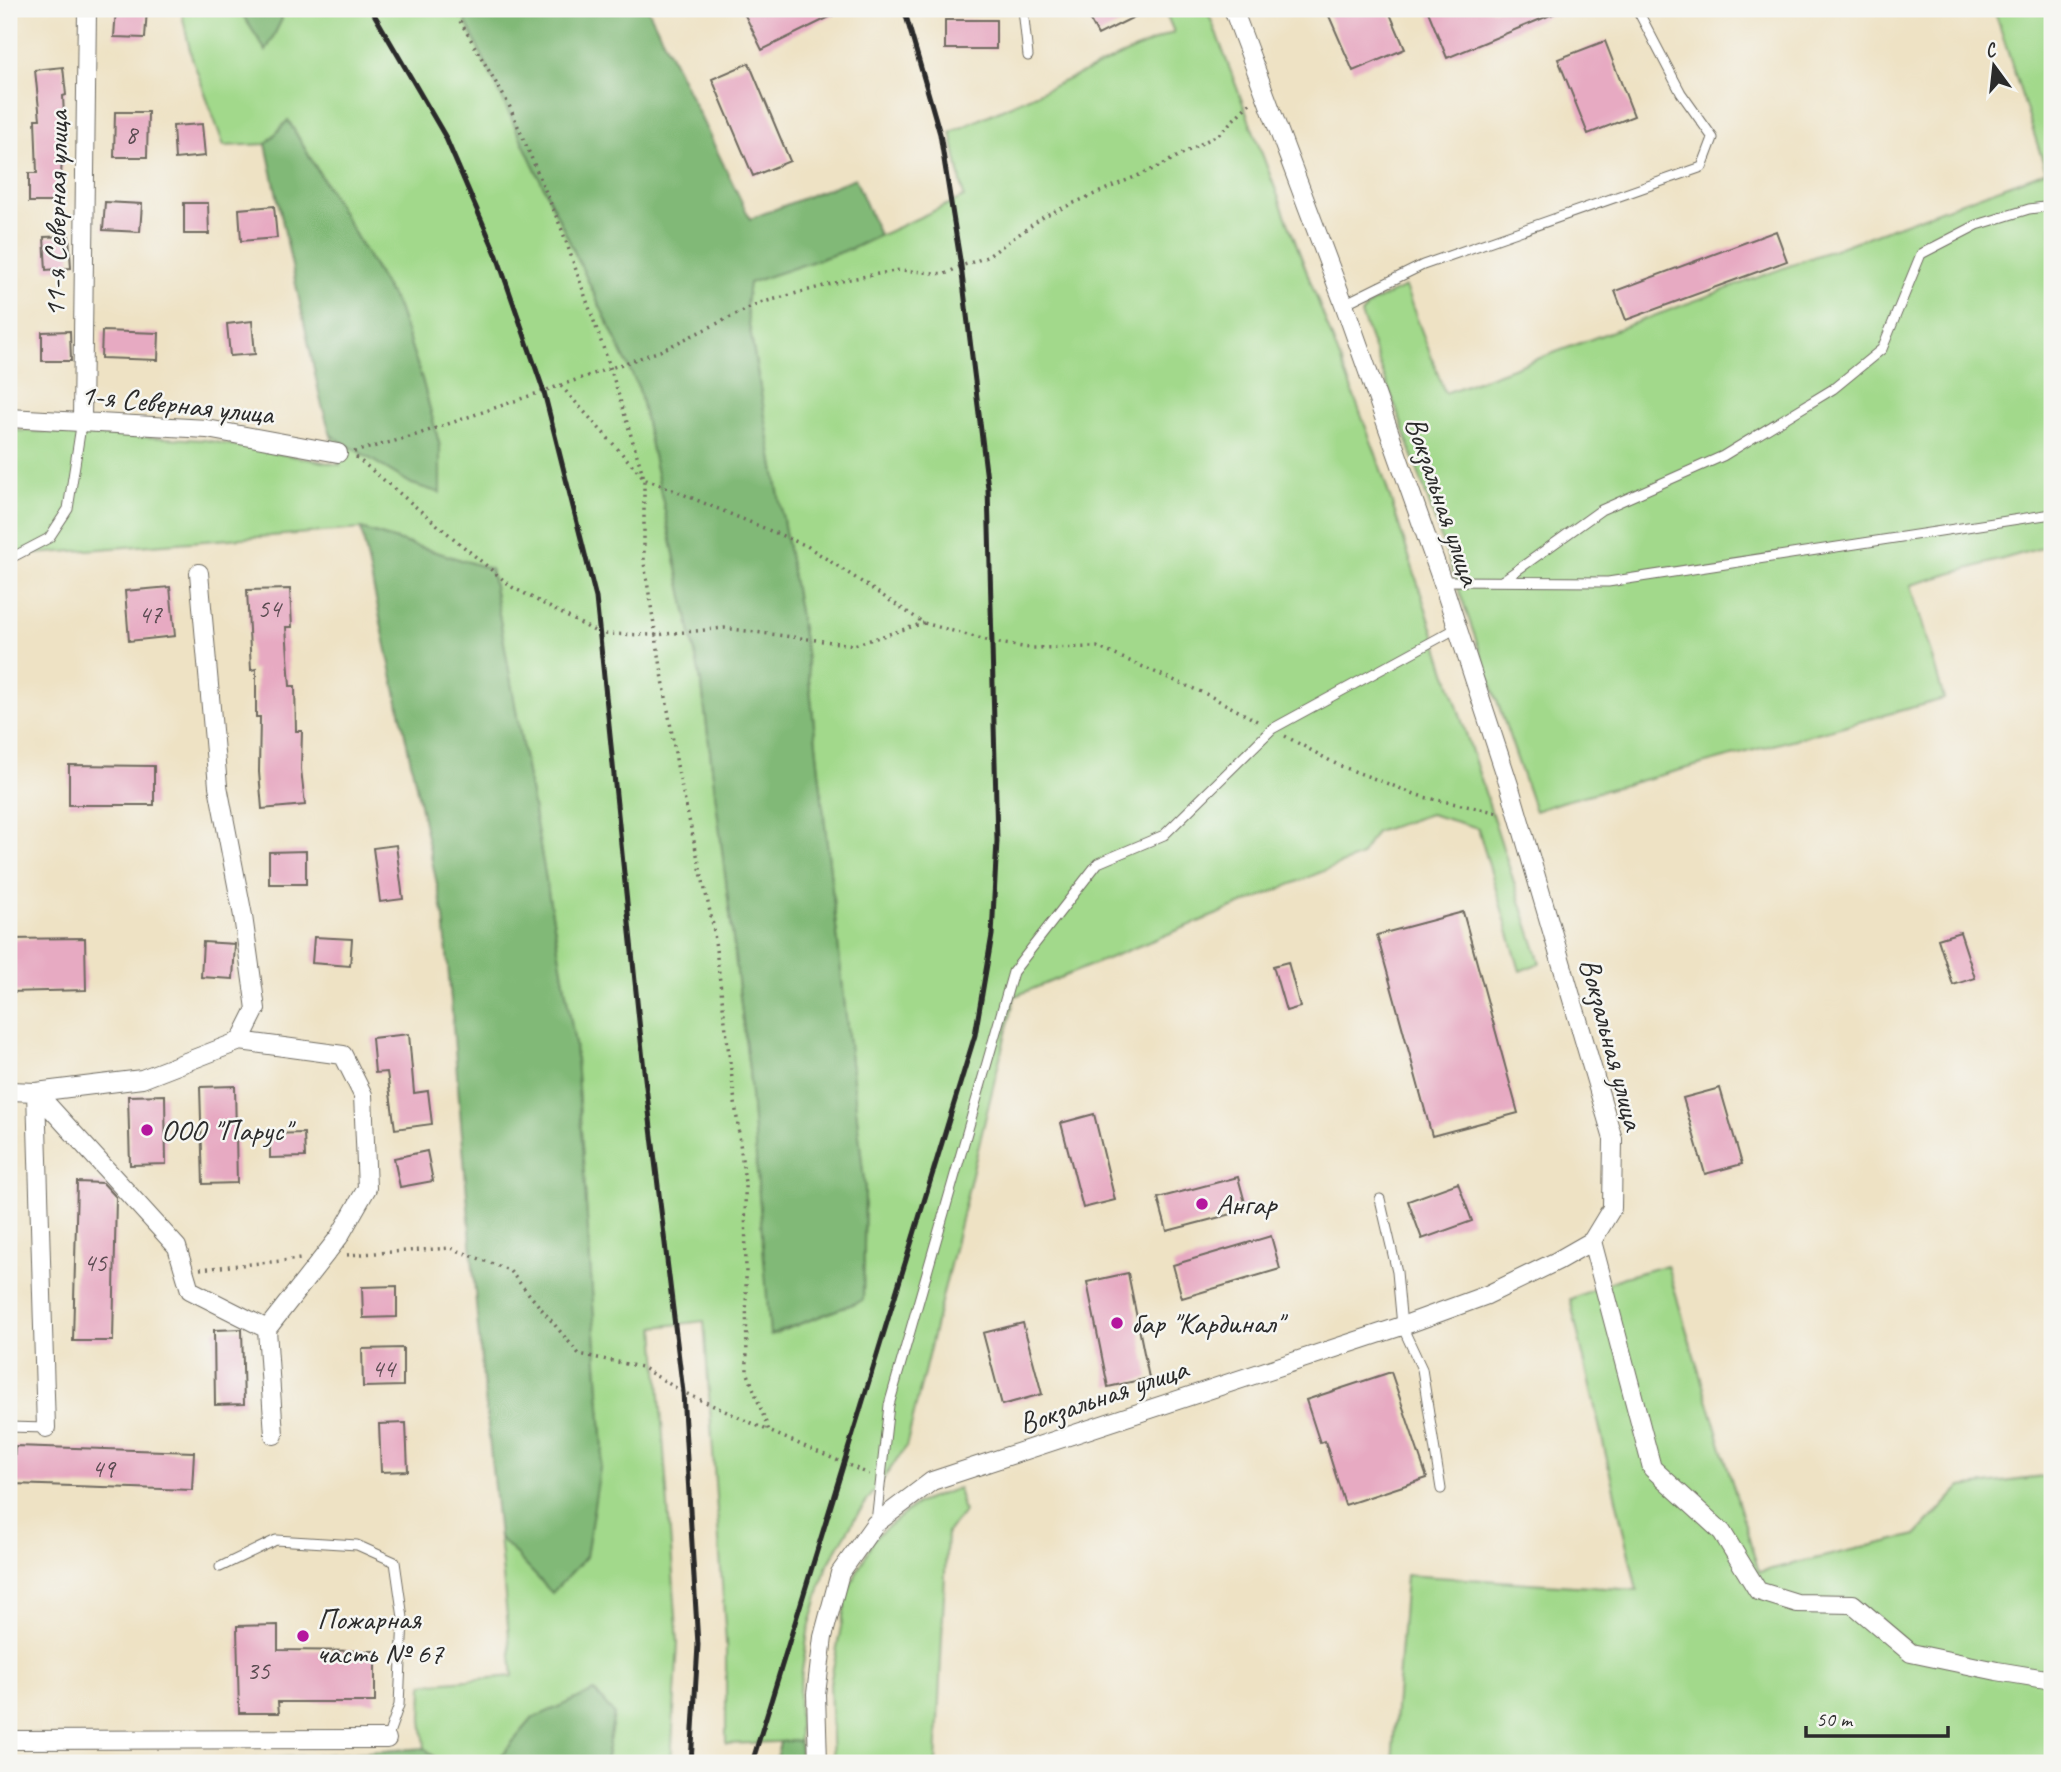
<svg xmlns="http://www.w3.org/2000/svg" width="2061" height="1772" viewBox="0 0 2061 1772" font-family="Caveat,sans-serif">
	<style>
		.green { fill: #a2d98b; stroke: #66825b; stroke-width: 2 }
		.forest { fill: #81b977; stroke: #567251; stroke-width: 2 }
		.building { fill: #e7aac2 }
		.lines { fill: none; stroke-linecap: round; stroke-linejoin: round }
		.service-casing { stroke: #6f6b61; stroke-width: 11 }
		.minor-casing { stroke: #6f6b61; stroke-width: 20 }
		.path { stroke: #6f6b61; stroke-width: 3.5; stroke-dasharray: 2 5; stroke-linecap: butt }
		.service { stroke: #fff; stroke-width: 9 }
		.minor { stroke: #fff; stroke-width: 18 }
		.rail { stroke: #2b2b2b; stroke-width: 5 }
		.poi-dot { fill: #b5179e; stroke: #f6f6f2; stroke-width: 2.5 }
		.labels { text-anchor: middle; stroke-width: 5; stroke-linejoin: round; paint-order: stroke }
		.number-label { font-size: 26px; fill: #5a4b51 }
		.street-label { font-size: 30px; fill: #2b2b2b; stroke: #f6f6f2 }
		.poi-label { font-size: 30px; fill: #2b2b2b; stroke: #f6f6f2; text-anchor: start }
	</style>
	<rect width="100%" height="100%" fill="#f6f6f2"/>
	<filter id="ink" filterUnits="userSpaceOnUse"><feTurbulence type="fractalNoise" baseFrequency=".0143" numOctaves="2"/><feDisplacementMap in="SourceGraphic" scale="14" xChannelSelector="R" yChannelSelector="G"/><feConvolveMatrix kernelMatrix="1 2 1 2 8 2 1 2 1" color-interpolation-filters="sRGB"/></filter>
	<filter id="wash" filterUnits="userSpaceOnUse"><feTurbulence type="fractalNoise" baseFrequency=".00686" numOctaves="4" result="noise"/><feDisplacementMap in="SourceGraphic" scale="28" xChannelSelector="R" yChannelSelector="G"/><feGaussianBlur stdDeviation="1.57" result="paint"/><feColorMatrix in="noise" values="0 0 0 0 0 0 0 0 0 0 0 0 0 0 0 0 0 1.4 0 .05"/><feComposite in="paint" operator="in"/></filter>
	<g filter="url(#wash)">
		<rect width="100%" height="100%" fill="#eee2c4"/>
		<path class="green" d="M 181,9 L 239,9 L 266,51 L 282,19 L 278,9 L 460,9 L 639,389 L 702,686 L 749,1070 L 771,1335 L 863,1300 L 865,1190 L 806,652 L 746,307 L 748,283 L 853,248 L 964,197 L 951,132 L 1174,32 L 1164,9 L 1207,9 L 1376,454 L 1540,963 L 1520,971 L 1478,828 L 1430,814 L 1376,832 L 1361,856 L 1015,996 L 906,1447 L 855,1518 L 826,1568 L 808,1632 L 799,1691 L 799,1741 L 726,1744 L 726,1643 L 704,1321 L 655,1327 L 678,1643 L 671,1763 L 605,1763 L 614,1714 L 533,1718 L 495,1763 L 440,1763 L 425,1748 L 422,1719 L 423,1684 L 513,1676 L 499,1537 L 552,1592 L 603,1449 L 575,1044 L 491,569 L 361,529 L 9,556 L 9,430 L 205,440 L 340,465 L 331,435 L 412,484 L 440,447 L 422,379 L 398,308 L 289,121 L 266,144 L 224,146 L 191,55 Z
			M 1994,9 L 2052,9 L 2052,545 L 1911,585 L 1944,699 L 1561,802 L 1535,811 L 1399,416 L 1361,314 L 1371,303 L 1405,287 L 1445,393 L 2046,171 Z
			M 1667,1265 L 1759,1572 L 1916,1535 L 1961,1487 L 2052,1476 L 2052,1763 L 1392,1763 L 1406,1575 L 1637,1590 L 1570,1299 L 1624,1277 Z
			M 958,1488 L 964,1512 L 947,1532 L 936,1763 L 833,1763 L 830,1684 L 848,1590 L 875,1537 L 918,1503 Z"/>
		<path class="forest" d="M 239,9 L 278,9 L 282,19 L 266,51 Z
			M 460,9 L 648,9 L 750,219 L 855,178 L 879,235 L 853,248 L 749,283 L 746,307 L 806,652 L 865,1190 L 863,1300 L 770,1335 L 749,1070 L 702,686 L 639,389 Z
			M 288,120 L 398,308 L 422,379 L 440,447 L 440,493 L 412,484 L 331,435 L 321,402 L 266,144 Z
			M 361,529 L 491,569 L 575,1044 L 603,1449 L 586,1557 L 552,1593 L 499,1537 L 478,1328 L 444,917 Z
			M 594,1691 L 614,1714 L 605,1763 L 495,1763 L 533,1718 Z
			M 799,1741 L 801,1763 L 775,1763 L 780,1742 Z
			M 425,1748 L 440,1763 L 253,1763 L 253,1760 Z"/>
		<g id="blocks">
			<path class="building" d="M 116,9 L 147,9 L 145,38 L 114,37 Z
				M 742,9 L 846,9 L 762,50 Z
				M 1084,9 L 1150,9 L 1098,35 Z
				M 1326,9 L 1388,9 L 1405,49 L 1353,71 Z
				M 1427,9 L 1565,9 L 1447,58 Z
				M 945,20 L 996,20 L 996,49 L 945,49 Z
				M 1605,41 L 1634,116 L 1588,134 L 1558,59 Z
				M 749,63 L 790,161 L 753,176 L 712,79 Z
				M 63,67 L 66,95 L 63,96 L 66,154 L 62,154 L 60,202 L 29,202 L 29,173 L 37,173 L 35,119 L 40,119 L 35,70 Z
				M 115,112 L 148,112 L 147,157 L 114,157 Z
				M 202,124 L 205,156 L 175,159 L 173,126 Z
				M 105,202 L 142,204 L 140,232 L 103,230 Z
				M 184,203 L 208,203 L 209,234 L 184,234 Z
				M 274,206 L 277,238 L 241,241 L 239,209 Z
				M 1776,231 L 1787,261 L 1626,320 L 1615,291 Z
				M 69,236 L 71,268 L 46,270 L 44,237 Z
				M 252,321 L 255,354 L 230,356 L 227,324 Z
				M 70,331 L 71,361 L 42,361 L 42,332 Z
				M 102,331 L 159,333 L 158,360 L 101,358 Z
				M 170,587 L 175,636 L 129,641 L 125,591 Z
				M 290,589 L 292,627 L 286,627 L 290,686 L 295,686 L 296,731 L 302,731 L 301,769 L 305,805 L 262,809 L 259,772 L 260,717 L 256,717 L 256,669 L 251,670 L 247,590 Z
				M 69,765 L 154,766 L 154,805 L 69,805 Z
				M 396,845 L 403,899 L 380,902 L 373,848 Z
				M 306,851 L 306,884 L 269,884 L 269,852 Z
				M 1463,912 L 1518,1113 L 1432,1136 L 1377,935 Z
				M 1960,932 L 1975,978 L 1953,985 L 1938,939 Z
				M 314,937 L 352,939 L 350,966 L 312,963 Z
				M 85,938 L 86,990 L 9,992 L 9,939 Z
				M 203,942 L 235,944 L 233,979 L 201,977 Z
				M 1288,962 L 1300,1007 L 1286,1011 L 1273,966 Z
				M 409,1034 L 414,1093 L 428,1091 L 432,1124 L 395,1129 L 387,1072 L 375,1073 L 372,1038 Z
				M 235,1086 L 237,1183 L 203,1184 L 200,1087 Z
				M 1720,1088 L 1742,1164 L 1705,1174 L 1683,1098 Z
				M 165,1095 L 166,1164 L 130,1165 L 128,1096 Z
				M 1094,1114 L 1115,1200 L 1083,1208 L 1061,1123 Z
				M 304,1133 L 305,1157 L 270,1158 L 270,1134 Z
				M 427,1151 L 433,1181 L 400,1187 L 394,1158 Z
				M 1238,1177 L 1247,1210 L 1167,1231 L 1158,1198 Z
				M 77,1182 L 103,1183 L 116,1197 L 113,1341 L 73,1341 Z
				M 1458,1183 L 1472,1221 L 1422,1239 L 1408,1201 Z
				M 1271,1236 L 1280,1269 L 1182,1298 L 1173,1265 Z
				M 1128,1273 L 1149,1378 L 1108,1387 L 1087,1282 Z
				M 397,1286 L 397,1317 L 363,1318 L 362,1287 Z
				M 1023,1323 L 1042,1394 L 1002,1405 L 983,1333 Z
				M 242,1329 L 244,1404 L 215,1405 L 214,1330 Z
				M 403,1348 L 403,1386 L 363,1387 L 362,1349 Z
				M 1391,1372 L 1427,1478 L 1345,1505 L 1325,1441 L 1320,1443 L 1306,1400 Z
				M 406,1423 L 408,1471 L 381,1472 L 379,1424 Z
				M 15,1446 L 194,1452 L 192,1490 L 13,1484 Z
				M 278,1625 L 278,1650 L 375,1651 L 375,1702 L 278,1702 L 279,1713 L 239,1713 L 237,1626 Z"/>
		</g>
	</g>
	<g filter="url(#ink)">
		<use href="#blocks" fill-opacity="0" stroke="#6f6b61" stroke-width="2"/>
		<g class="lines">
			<defs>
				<path id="service" d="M 1023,9 L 1028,56
					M 1344,304 L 1423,265 L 1702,167 L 1713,138 L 1681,93 L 1637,9
					M 9,559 L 49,538 L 68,509 L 82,420
					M 1442,581 L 1608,582 L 2052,514
					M 1502,581 L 1601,510 L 1723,456 L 1833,389 L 1882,349 L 1921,254 L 1977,225 L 2029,209 L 2052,206
					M 1380,1199 L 1397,1272 L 1402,1326 L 1422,1369 L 1441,1489
					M 9,1427 L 46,1428
					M 876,1522 L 889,1405 L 1013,972 L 1098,863 L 1164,835 L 1272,729 L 1457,628
					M 220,1567 L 276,1540 L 357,1545 L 395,1562 L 403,1618 L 399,1705 L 387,1739"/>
				<path id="minor" d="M 9,418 L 207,429 L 338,453
					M 82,420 L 87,9
					M 240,1041 L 343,1055 L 363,1095 L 367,1188 L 339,1237 L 267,1329
					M 9,1091 L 36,1092 L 142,1079 L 240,1041 L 256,1009 L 243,916 L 218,786 L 199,573
					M 36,1092 L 177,1247 L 190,1290 L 267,1329 L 274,1435
					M 36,1092 L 46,1428
					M 1592,1241 L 1652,1468 L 1722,1532 L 1758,1591 L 1797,1603 L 1853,1604 L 1911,1653 L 1997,1671 L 2052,1680
					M 9,1740 L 387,1739
					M 818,1763 L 816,1694 L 823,1637 L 840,1573 L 875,1524 L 932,1481 L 1402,1326 L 1487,1295 L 1557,1261 L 1592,1241 L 1612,1208 L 1613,1139 L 1510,788 L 1442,581 L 1344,304 L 1233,9"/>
			</defs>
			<use href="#service" class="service-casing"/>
			<use href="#minor" class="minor-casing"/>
			<path class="path" d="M 453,9 L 509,105 L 562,230 L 610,367 L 644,478 L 644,563 L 678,771 L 713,925 L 745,1183 L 747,1371 L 769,1431 L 869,1474
				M 561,386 L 644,478 L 807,546 L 924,623 L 993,642 L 1029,648 L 1097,647 L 1208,695 L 1259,722
				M 354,452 L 413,436 L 660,351 L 760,303 L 850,279 L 900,270 L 945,274 L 961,266 L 987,257 L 1046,215 L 1158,167 L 1219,134 L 1250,103
				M 356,457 L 512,587 L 600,634 L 656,635 L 724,628 L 854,645 L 924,623
				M 1285,736 L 1338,765 L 1423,797 L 1500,813
				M 347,1255 L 451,1248 L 509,1270 L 579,1354 L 641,1367 L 683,1392 L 769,1431
				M 200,1269 L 301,1259"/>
			<use href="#service" class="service"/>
			<use href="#minor" class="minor"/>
			<path class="rail" d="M 371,9 L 445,136 L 497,256 L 544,392 L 596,598 L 644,1070 L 683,1392 L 698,1645 L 691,1763
				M 752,1763 L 975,1035 L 992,935 L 997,841 L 988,488 L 961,266 L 940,134 L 904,9"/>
		</g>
	</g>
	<g class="poi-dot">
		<circle cx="147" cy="1130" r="7"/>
		<circle cx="1202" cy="1204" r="7"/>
		<circle cx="1117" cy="1323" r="7"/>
		<circle cx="303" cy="1636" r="7"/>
	</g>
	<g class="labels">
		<g class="number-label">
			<text x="131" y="143">8</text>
			<text x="269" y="617">54</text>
			<text x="150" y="623">47</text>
			<text x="95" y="1271">45</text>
			<text x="383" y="1377">44</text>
			<text x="103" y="1477">49</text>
			<text x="258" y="1679">35</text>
		</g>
		<g class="street-label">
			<text transform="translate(56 214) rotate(-89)" y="10">11-я Северная улица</text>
			<text transform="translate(177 404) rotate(6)" y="10">1-я Северная улица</text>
			<text transform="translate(1443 501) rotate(71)" y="10">Вокзальная улица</text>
			<text transform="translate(1612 1044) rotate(75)" y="10">Вокзальная улица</text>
			<text transform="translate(1103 1396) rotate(-19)" y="10">Вокзальная улица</text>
		</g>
		<g class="poi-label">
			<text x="161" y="1140">ООО "Парус"</text>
			<text x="1216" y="1214">Ангар</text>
			<text x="1131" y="1333">бар "Кардинал"</text>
			<text x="317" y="1629">Пожарная<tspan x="317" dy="34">часть № 67</tspan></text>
		</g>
	</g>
	<rect width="2061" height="1772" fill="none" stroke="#f6f6f2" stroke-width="35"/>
	<g transform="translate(1994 66) rotate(345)" stroke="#f6f6f2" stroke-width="5" paint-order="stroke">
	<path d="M0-5L12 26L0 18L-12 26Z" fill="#2b2b2b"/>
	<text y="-10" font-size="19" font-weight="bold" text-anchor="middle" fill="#2b2b2b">С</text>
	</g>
	<path d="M1806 1726v10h142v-10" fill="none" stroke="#2b2b2b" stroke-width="3.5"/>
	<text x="1816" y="1726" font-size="21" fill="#2b2b2b" stroke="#f6f6f2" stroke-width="5" paint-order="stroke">50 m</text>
</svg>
